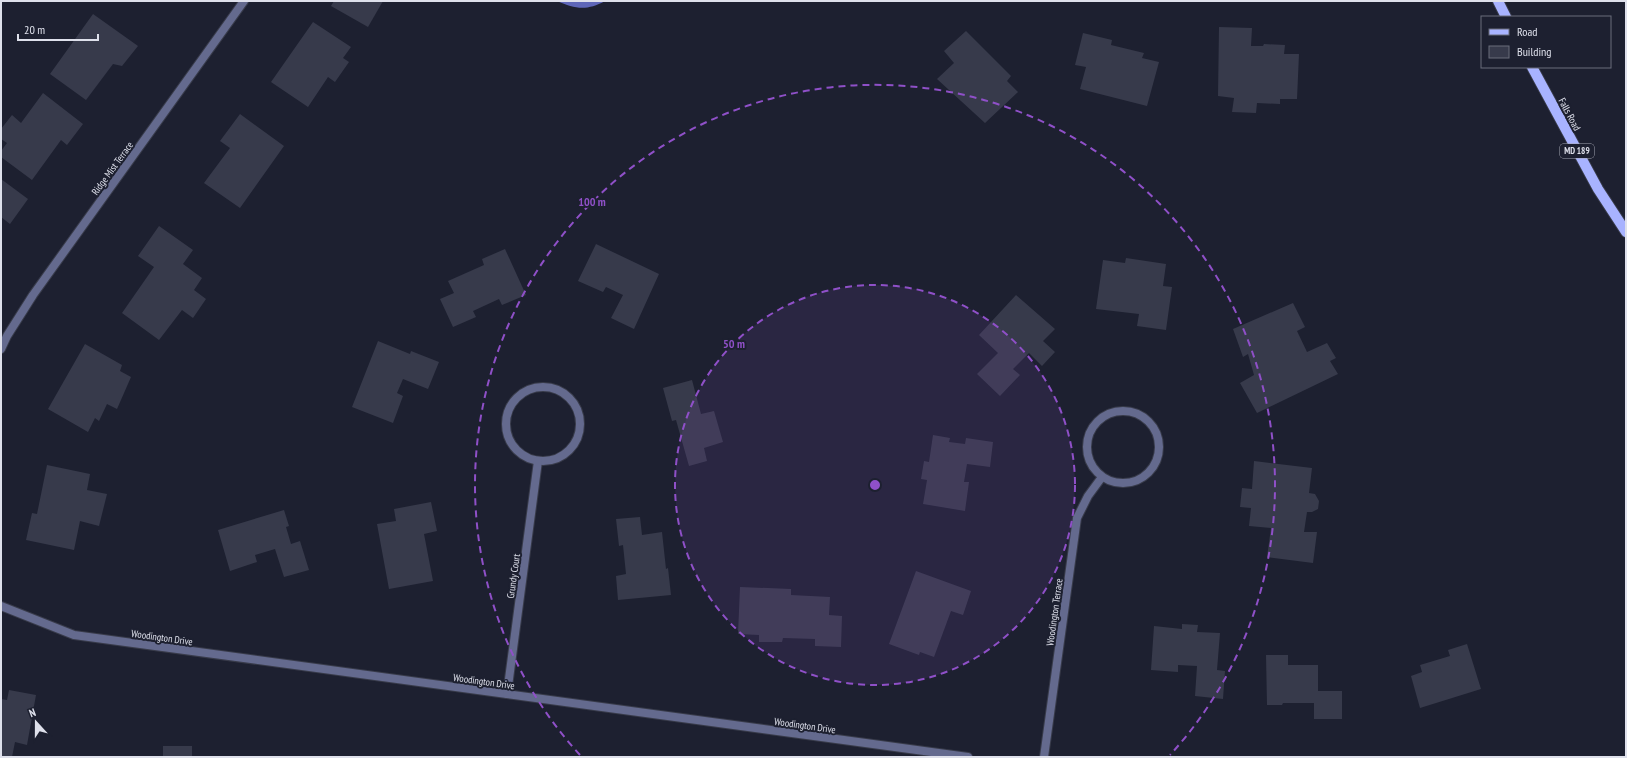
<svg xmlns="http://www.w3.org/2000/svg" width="1627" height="758" font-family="'PT Sans Narrow',sans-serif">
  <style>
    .water { fill: #5e66b8 }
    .building { fill: #373a4b }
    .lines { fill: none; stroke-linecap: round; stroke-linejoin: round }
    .street-casing { stroke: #383b4a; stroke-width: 10 }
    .primary-casing { stroke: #383b4a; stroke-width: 12 }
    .street { stroke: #646a8e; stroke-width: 8 }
    .primary { stroke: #a8b3ff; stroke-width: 10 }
    .ring { fill: none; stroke: #8f50c8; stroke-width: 2; stroke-dasharray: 7 5 }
    .labels { text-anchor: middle; stroke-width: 4; stroke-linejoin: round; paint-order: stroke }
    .shield { fill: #1d2030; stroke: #a4a6b3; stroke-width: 1 }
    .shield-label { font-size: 9px; font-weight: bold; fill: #dee0eb }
    .street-label { font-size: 10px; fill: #dee0eb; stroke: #1d2030 }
    .centre { fill: #8f50c8; stroke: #1d2030; stroke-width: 2 }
    .ring-label { font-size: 12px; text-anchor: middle; font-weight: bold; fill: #8f50c8; stroke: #1d2030; stroke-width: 4; stroke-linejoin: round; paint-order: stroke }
  </style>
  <rect width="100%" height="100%" fill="#1d2030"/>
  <path class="water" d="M557,1h48c-18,10 -30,8 -48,0z"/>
  <g class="building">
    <path d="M334,1h49l-15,26 -37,-21z"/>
    <path d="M93,14l45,32 -16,20 -9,-2 -27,36 -36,-26z"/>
    <path d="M313,22l38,25 -8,11 6,4 -14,20 -7,-5 -20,30 -37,-25z"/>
    <path d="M1219,27l33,1 -1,18h12l1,-2 21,1 -1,9h15l-2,45h-17v5l-23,-1 -1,10 -24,-1 2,-14 -16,-2z"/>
    <path d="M966,31l45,45 -4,5 11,11 -33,31 -48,-44 17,-16 -10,-12z"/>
    <path d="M1083,33l29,7 -1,5 33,8 -2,5 17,4 -12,44 -67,-17 6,-22 -11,-2z"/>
    <path d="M43,93l40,31 -16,21 -6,-5 -29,40 -31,-23v-6l6,-8 -6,-4v-10l11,-14 9,8z"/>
    <path d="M240,114l44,32 -44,62 -36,-25 26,-35 -10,-7z"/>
    <path d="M1,179l27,20 -18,25 -9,-7z"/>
    <path d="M159,226l34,24 -10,14 19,14 -8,12 12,9 -13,19 -11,-8 -23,30 -37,-27 32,-46 -16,-11z"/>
    <path d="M596,244l63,30 -25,55 -23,-11 12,-23 -17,-8 -3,5 -25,-11z"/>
    <path d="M505,249l21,46 -24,10 -3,-6 -26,12 3,6 -23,10 -13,-28 14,-6 -6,-12 36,-16 -2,-6z"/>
    <path d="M1126,258l40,6 -3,22 9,1 -6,43 -29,-4 2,-12 -43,-5 7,-49 22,3z"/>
    <path d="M1016,295l39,34 -12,12 12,11 -13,14 -13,-13 -16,16 7,6 -20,21 -23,-22 21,-21 -19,-18z"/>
    <path d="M1293,303l12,24 -8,4 10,21 20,-9 9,15 -6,3 8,13 -81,39 -17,-30 14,-8 -6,-21 -5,3 -10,-28z"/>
    <path d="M378,341l32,13 1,-3 28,11 -11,27 -25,-10 -6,14 6,3 -10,27 -41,-16z"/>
    <path d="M85,344l37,21 -2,6 11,6 -14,32 -10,-5 -8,17 -4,-3 -7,14 -40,-23z"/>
    <path d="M692,380l9,34 13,-3 9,31 -19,6 3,13 -18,5 -13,-46 -4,1 -9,-33z"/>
    <path d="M933,435l17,3 -1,4 16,2 1,-6 27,4 -3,25 -23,-3 -3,18h5l-4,29 -42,-7 4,-24 -6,-1 3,-18 5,1z"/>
    <path d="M1254,461l58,7 -3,25 6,1 4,7 -1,8 -6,3h-5l-3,20h13l-4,31 -46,-6 4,-29 -22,-2 2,-18 -11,-1 2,-19 10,1z"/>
    <path d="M47,465l43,9 -3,16 20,4 -8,32 -19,-5 -6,29 -48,-10 6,-27 5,1z"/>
    <path d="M431,502l6,29 -13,3 9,47 -44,8 -12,-65 19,-3 -2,-12z"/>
    <path d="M284,510l5,16 -3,1 5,17 9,-3 9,29 -25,7 -9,-28 -20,6 2,7 -27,9 -12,-41z"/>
    <path d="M640,517l2,18 20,-3 4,37 2,-1 3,27 -53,5 -2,-24 10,-2 -3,-29 -4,1 -3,-27z"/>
    <path d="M916,571l55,20 -8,24 -12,-4 -17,46 -14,-5 -1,3 -30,-11z"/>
    <path d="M740,587l51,2v6l39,2 -1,18 13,1 -1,31 -26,-1v-7l-32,-1 -1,4h-23v-7l-21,-1z"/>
    <path d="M1182,624l16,1 -1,7 23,1 -3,37 8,1 -2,28 -28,-3 2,-30 -19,-1v7l-27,-2 3,-44 28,3z"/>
    <path d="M1467,644l14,45 -61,19 -9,-32 11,-4 -2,-7 30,-9 -2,-6z"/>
    <path d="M1266,655h22v10h30v26h24v28h-28v-16h-31l-1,2h-15z"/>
    <path d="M9,690l27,5 -9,50 -12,-3 -3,15h-7l-4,-1v-57l6,1z"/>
    <rect x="163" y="746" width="29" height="11"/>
  </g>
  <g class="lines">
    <g class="street-casing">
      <g id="street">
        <path d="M1,349l6,-13 26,-41 211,-294"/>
        <circle cx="543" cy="424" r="37"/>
        <circle cx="1123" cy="447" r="36"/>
        <path d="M1,606l73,29 894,122"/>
        <path d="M507,694l31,-233"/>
        <path d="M1044,757l33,-239 11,-22 14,-19"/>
      </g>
    </g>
    <g class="primary-casing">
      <g id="primary">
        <path d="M1498,1l8,16"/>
        <path d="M1532,67l66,122 28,43"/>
      </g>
    </g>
    <use href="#street" class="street"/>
    <use href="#primary" class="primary"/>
  </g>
  <circle cx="875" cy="485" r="200" fill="#8f50c8" fill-opacity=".12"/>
  <g class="ring">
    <circle cx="875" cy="485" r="200"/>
    <path d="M580 755A400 400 0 1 1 1170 755"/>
  </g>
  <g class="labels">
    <rect class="shield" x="1560" y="144" width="34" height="14" rx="3"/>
    <g class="shield-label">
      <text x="1577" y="154">MD 189</text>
    </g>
    <g class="street-label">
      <text transform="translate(1570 114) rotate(62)" y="4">Falls Road</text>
      <text transform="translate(112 168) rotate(-54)" y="4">Ridge Mist Terrace</text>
      <text transform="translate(513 576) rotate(-82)" y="4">Grundy Court</text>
      <text transform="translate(1054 612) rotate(-82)" y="4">Woodington Terrace</text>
      <text transform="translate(162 637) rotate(8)" y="4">Woodington Drive</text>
      <text transform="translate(484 681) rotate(8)" y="4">Woodington Drive</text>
      <text transform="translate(805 725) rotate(8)" y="4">Woodington Drive</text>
    </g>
  </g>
  <circle cx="875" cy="485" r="6" class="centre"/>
  <g class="ring-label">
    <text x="592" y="206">100 m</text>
    <text x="734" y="348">50 m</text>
  </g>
  <rect width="1627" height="758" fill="none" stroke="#dee0eb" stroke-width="4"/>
  <rect x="1481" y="16" width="130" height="52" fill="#1d2030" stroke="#6a6d7b"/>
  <rect x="1489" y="29" width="20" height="6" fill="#a8b3ff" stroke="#6a6d7b"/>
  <text x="1517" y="36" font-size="12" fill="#dee0eb">Road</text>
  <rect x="1489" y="46" width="20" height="12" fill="#373a4b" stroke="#6a6d7b"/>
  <text x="1517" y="56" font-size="12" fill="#dee0eb">Building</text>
  <g transform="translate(36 722) rotate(339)" stroke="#1d2030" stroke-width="3" paint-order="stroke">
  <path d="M0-3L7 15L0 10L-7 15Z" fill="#dee0eb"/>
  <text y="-6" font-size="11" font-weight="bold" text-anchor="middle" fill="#dee0eb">N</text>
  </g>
  <path d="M18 34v6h80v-6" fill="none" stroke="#dee0eb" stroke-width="2"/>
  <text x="24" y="34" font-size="12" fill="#dee0eb" stroke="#1d2030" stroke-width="3" paint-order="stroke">20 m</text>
</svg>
